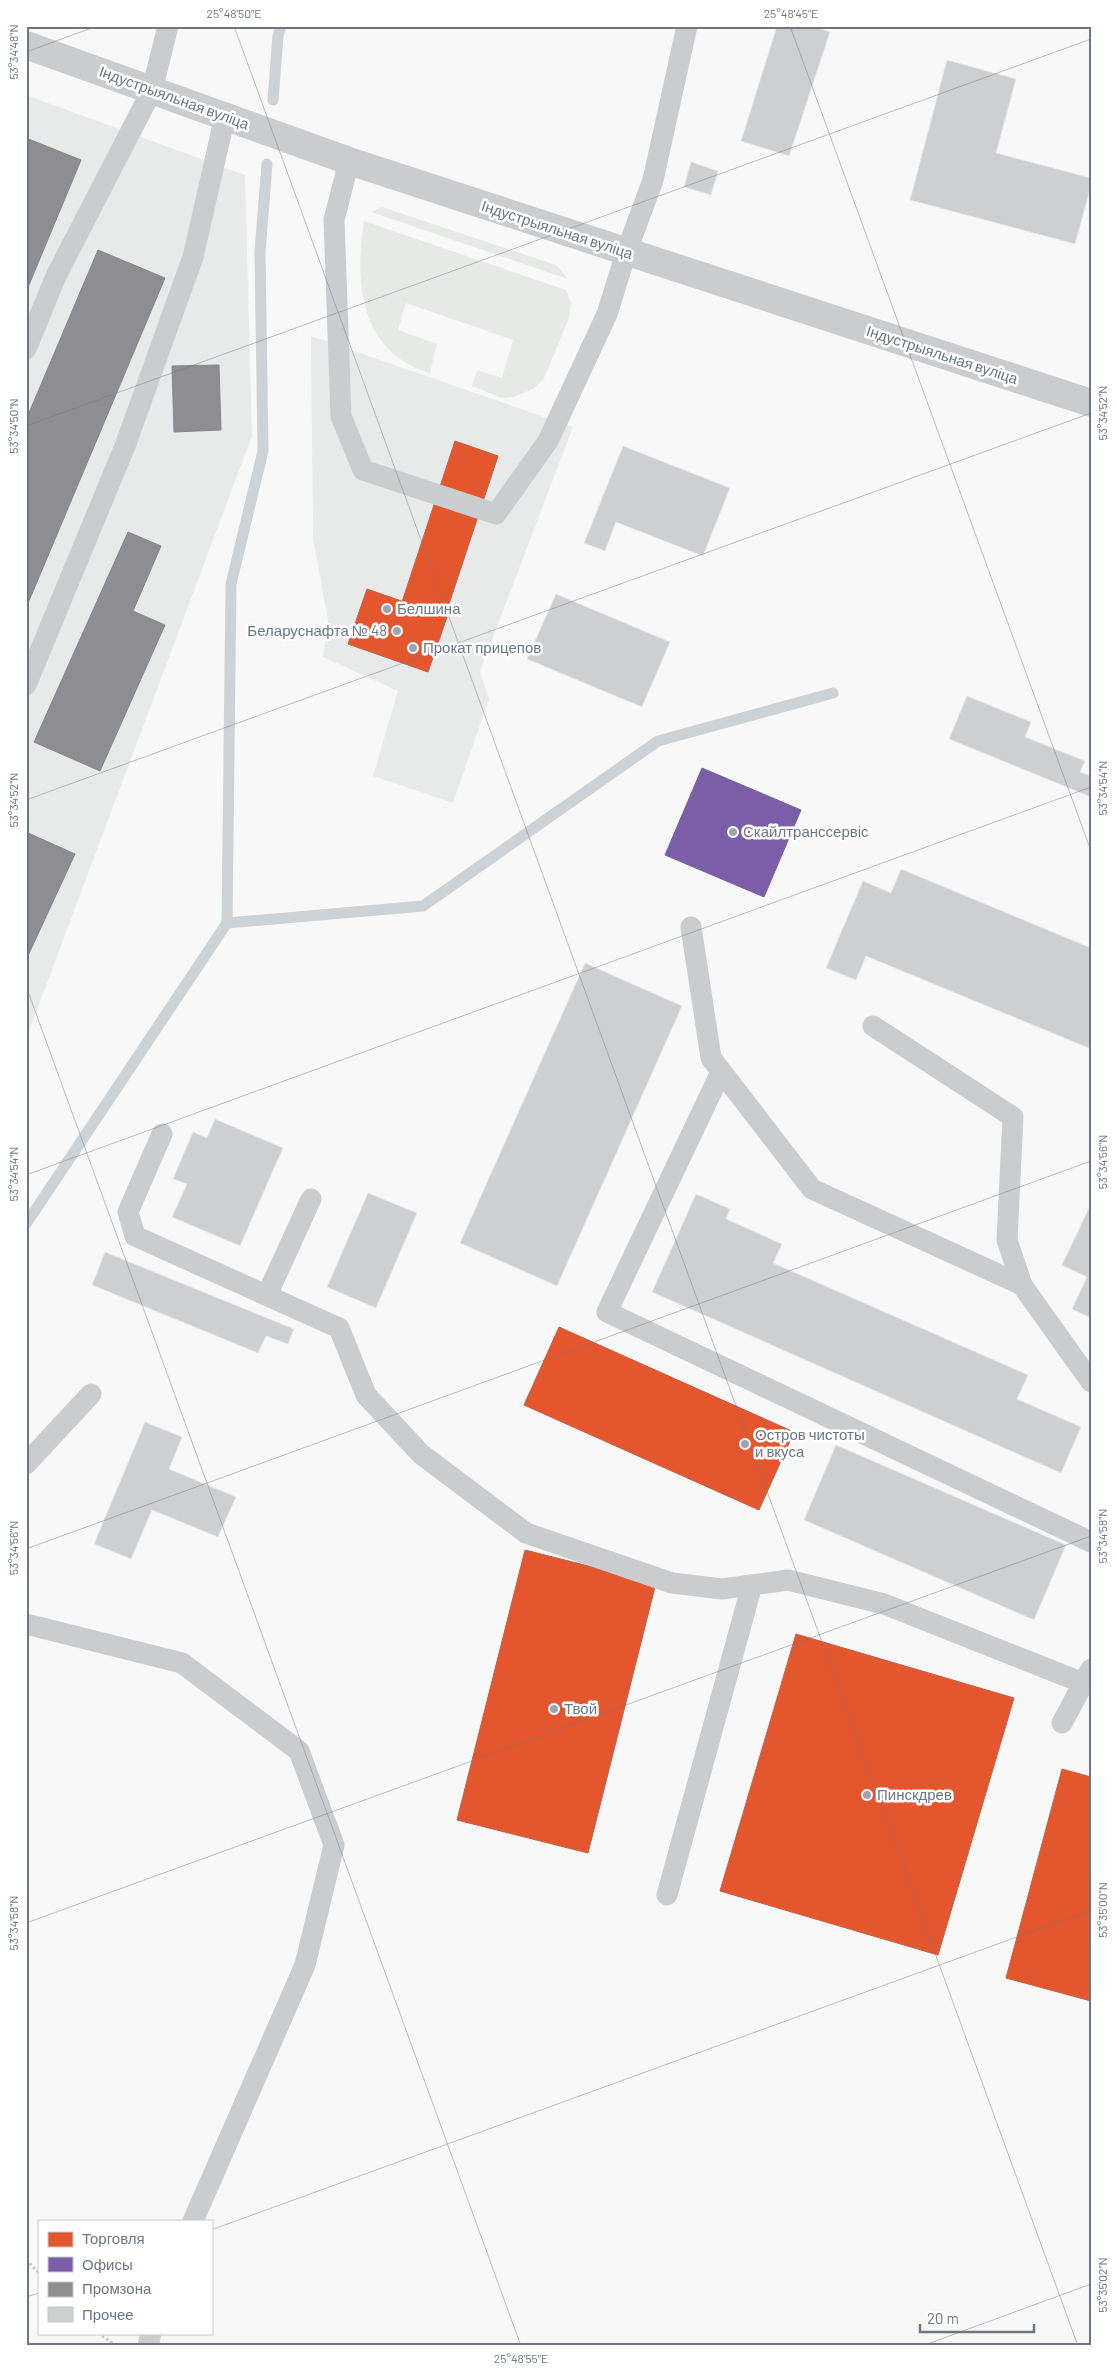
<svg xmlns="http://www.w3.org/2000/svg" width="1117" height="2372" font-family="Barlow,sans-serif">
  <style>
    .built { fill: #e8eaea }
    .green { fill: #e6e9e6 }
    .shops { fill: #e4572e; stroke: #c06048 }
    .offices { fill: #7b5ea7; stroke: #76659c }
    .industry { fill: #8d8d92; stroke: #83868e }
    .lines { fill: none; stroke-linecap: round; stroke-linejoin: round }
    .stream { stroke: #cdd2d6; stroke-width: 11 }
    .building { fill: #cecfd1; stroke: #e8e8e8 }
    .path { stroke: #c9cacb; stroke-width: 3; stroke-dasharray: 2.5 2.5; stroke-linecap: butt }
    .service { stroke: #cbccce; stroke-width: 21 }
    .minor { stroke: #cbccce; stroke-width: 28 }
    .ticks { fill: none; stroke: #6c7684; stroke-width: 1; stroke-opacity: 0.45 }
    .poi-dot { fill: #9da4ad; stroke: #fff; stroke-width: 2 }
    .labels { text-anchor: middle; stroke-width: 5; stroke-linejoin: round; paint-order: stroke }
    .street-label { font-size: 15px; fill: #6c7684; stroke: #fff }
    .poi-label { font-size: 15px; fill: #6c7684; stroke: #fff; text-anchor: start }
    .neatline { fill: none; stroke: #6c7684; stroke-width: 2 }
    .ticks-label { font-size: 12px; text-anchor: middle; fill: #6c7684 }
  </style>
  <rect width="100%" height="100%" fill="#f8f8f8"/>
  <g class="built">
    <path d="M26,95l219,80 7,261 -226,603z"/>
    <path d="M311,336l262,91 -93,244 9,28 -36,104 -80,-27 25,-85 -75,-34 5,-36 -15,-83z"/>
  </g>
  <g class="green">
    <path d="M382,207l174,58 12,14 -197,-67z"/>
    <path d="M364,221l202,69 5,13 -2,15 -25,60 -11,11 -19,8 -12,1 -30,-12 5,-16 25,8 11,-38 -107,-37 -8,27 39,14 -7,29c-70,-21 -76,-90 -66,-152z"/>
  </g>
  <g class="shops">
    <path d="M455,441l43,15 -53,160 -43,-14z"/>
    <path d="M367,589l80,28 -19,55 -80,-28z"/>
    <path d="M559,1327l235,105 -35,78 -235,-105z"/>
    <path d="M525,1550l131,33 -68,270 -131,-33z"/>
    <path d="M796,1634l218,64 -76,257 -218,-64z"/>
    <path d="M1062,1769l29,8v224l-85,-23z"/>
  </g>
  <path class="offices" d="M702,768l99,42 -37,87 -99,-42z"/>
  <g class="industry">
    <path d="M26,138l55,22 -55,132z"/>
    <path d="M98,250l67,28 -139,330v-188z"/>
    <path d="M219,365l2,65 -47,2 -2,-66z"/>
    <path d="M128,532l33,14 -28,65 32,14 -65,146 -66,-29z"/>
    <path d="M26,832l49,22 -49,106z"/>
  </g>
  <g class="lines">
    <g class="stream">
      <path d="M273,100l5,-64 3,-10"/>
      <path d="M227,923l196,-17 235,-165 175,-48"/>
      <path d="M26,1224l201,-301 4,-339 32,-133 -3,-199 7,-88"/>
    </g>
  </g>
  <g class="building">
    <path d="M777,26h36l17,6 -41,124 -48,-15z"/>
    <path d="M947,60l69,19 -20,74 95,25v8l-16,58 -165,-44z"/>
    <path d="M691,162l27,9 -7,24 -27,-8z"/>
    <path d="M623,446l107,42 -27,68 -87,-34 -11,29 -21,-8z"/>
    <path d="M556,594l114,48 -28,65 -115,-48z"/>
    <path d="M967,696l64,26 -6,15 60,24 -5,11 11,4v21l-142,-58z"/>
    <path d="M901,869l190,79v101l-225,-93 -10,24 -30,-12 37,-87 28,12z"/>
    <path d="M585,963l97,43 -125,280 -97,-43z"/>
    <path d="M215,1119l68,29 -43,98 -68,-29 15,-33 -14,-5 20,-47 14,6z"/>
    <path d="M368,1193l49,20 -41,95 -49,-21z"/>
    <path d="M696,1194l34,15 -4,10 56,25 -9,19 255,112 -11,24 64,28 -20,46 -409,-181z"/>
    <path d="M1090,1206l1,1v111l-19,-9 15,-32 -25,-12z"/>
    <path d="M105,1252l189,77 -6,15 -22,-8 -8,17 -166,-68z"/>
    <path d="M145,1422l37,15 -13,32 67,28 -18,40 -66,-27 -21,49 -37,-15z"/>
    <path d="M836,1445l230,100 -32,75 -230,-100z"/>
  </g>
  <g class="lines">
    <g class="path">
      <path d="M26,2260l13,13"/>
      <path d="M98,2333l18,13"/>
    </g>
    <g class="service">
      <path d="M349,161l-15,59 7,196 22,54 133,44 52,-73 59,-127 19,-61 27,-73 34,-154"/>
      <path d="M26,349l30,-73 96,-186 16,-64"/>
      <path d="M26,685l99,-239 68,-189 32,-141"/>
      <path d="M691,927l20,131 101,131 210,96 69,97"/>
      <path d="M873,1026l140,91 -6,123 15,45"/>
      <path d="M721,1072l-114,240 484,230"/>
      <path d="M162,1134l-34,78 7,24 204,92 27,67 55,59 105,79 146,50 50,6 66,-9 96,24 199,79"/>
      <path d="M267,1295l44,-96"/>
      <path d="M26,1464l65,-70"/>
      <path d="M26,1624l156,39 117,88 35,94 -29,120 -112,256"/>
      <path d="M1062,1723l29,-54"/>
      <path d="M667,1895l85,-310"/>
      <path d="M148,2346l3,-13"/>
    </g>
    <path class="minor" d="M26,45l323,116 742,242"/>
  </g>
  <path class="ticks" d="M234,26l844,2320M790,26l301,825M26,52l71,-26M26,426l1065,-387M26,800l1065,-387M26,986l495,1360M26,1175l1065,-388M26,1549l1065,-388M26,1923l1065,-387M211,2230l880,-320M26,2297l13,-4M922,2346l169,-62"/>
  <g class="poi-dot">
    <circle cx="387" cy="609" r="5"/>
    <circle cx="397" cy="631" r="5"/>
    <circle cx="413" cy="648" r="5"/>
    <circle cx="733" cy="832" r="5"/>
    <circle cx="745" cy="1444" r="5"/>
    <circle cx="554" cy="1709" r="5"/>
    <circle cx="867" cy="1795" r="5"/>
  </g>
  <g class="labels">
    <g class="street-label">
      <text transform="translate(174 98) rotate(20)" y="5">Індустрыяльная вуліца</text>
      <text transform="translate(557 230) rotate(18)" y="5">Індустрыяльная вуліца</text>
      <text transform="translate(942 355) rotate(18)" y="5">Індустрыяльная вуліца</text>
    </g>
    <g class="poi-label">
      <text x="397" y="614">Белшина</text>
      <text x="387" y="636" text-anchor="end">Беларуснафта № 48</text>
      <text x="423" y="653">Прокат прицепов</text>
      <text x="743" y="837">Скайлтранссервіс</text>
      <text x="755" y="1440">Остров чистоты<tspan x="755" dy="17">и вкуса</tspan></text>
      <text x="564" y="1714">Твой</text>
      <text x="877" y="1800">Пинскдрев</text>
    </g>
  </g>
  <rect width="1117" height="2372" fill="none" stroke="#ffffff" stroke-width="55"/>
  <rect x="38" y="2220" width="175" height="115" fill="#ffffff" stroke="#c4c8ce"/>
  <rect x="48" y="2232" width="25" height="15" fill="#e4572e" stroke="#c4c8ce"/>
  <text x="82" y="2244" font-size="15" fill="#6c7684">Торговля</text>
  <rect x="48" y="2257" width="25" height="15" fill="#7b5ea7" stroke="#c4c8ce"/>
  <text x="82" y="2270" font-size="15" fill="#6c7684">Офисы</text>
  <rect x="48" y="2282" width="25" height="15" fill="#8d8d92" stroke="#c4c8ce"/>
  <text x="82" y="2294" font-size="15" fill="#6c7684">Промзона</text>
  <rect x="48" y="2307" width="25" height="15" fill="#cecfd1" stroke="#c4c8ce"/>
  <text x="82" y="2320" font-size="15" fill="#6c7684">Прочее</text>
  <path d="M920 2324v8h114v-8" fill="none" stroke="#6c7684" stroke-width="2.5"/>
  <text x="927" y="2324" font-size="15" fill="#6c7684" stroke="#ffffff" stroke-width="4" paint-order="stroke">20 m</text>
  <rect x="28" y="28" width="1062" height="2316" class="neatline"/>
  <g class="ticks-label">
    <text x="234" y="18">25°48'50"E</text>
    <text x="791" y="18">25°48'45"E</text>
    <text transform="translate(14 52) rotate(-90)" y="4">53°34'48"N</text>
    <text transform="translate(1103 413) rotate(-90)" y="4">53°34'52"N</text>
    <text transform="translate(14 426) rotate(-90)" y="4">53°34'50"N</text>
    <text transform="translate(1103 788) rotate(-90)" y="4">53°34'54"N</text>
    <text transform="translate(14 800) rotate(-90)" y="4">53°34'52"N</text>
    <text transform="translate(1103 1162) rotate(-90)" y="4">53°34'56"N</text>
    <text transform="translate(14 1174) rotate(-90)" y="4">53°34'54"N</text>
    <text transform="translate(1103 1536) rotate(-90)" y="4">53°34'58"N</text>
    <text transform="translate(14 1548) rotate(-90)" y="4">53°34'56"N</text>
    <text transform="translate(1103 1910) rotate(-90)" y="4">53°35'00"N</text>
    <text transform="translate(14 1923) rotate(-90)" y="4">53°34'58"N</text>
    <text transform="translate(1103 2285) rotate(-90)" y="4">53°35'02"N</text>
    <text x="521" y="2363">25°48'55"E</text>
  </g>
</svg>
